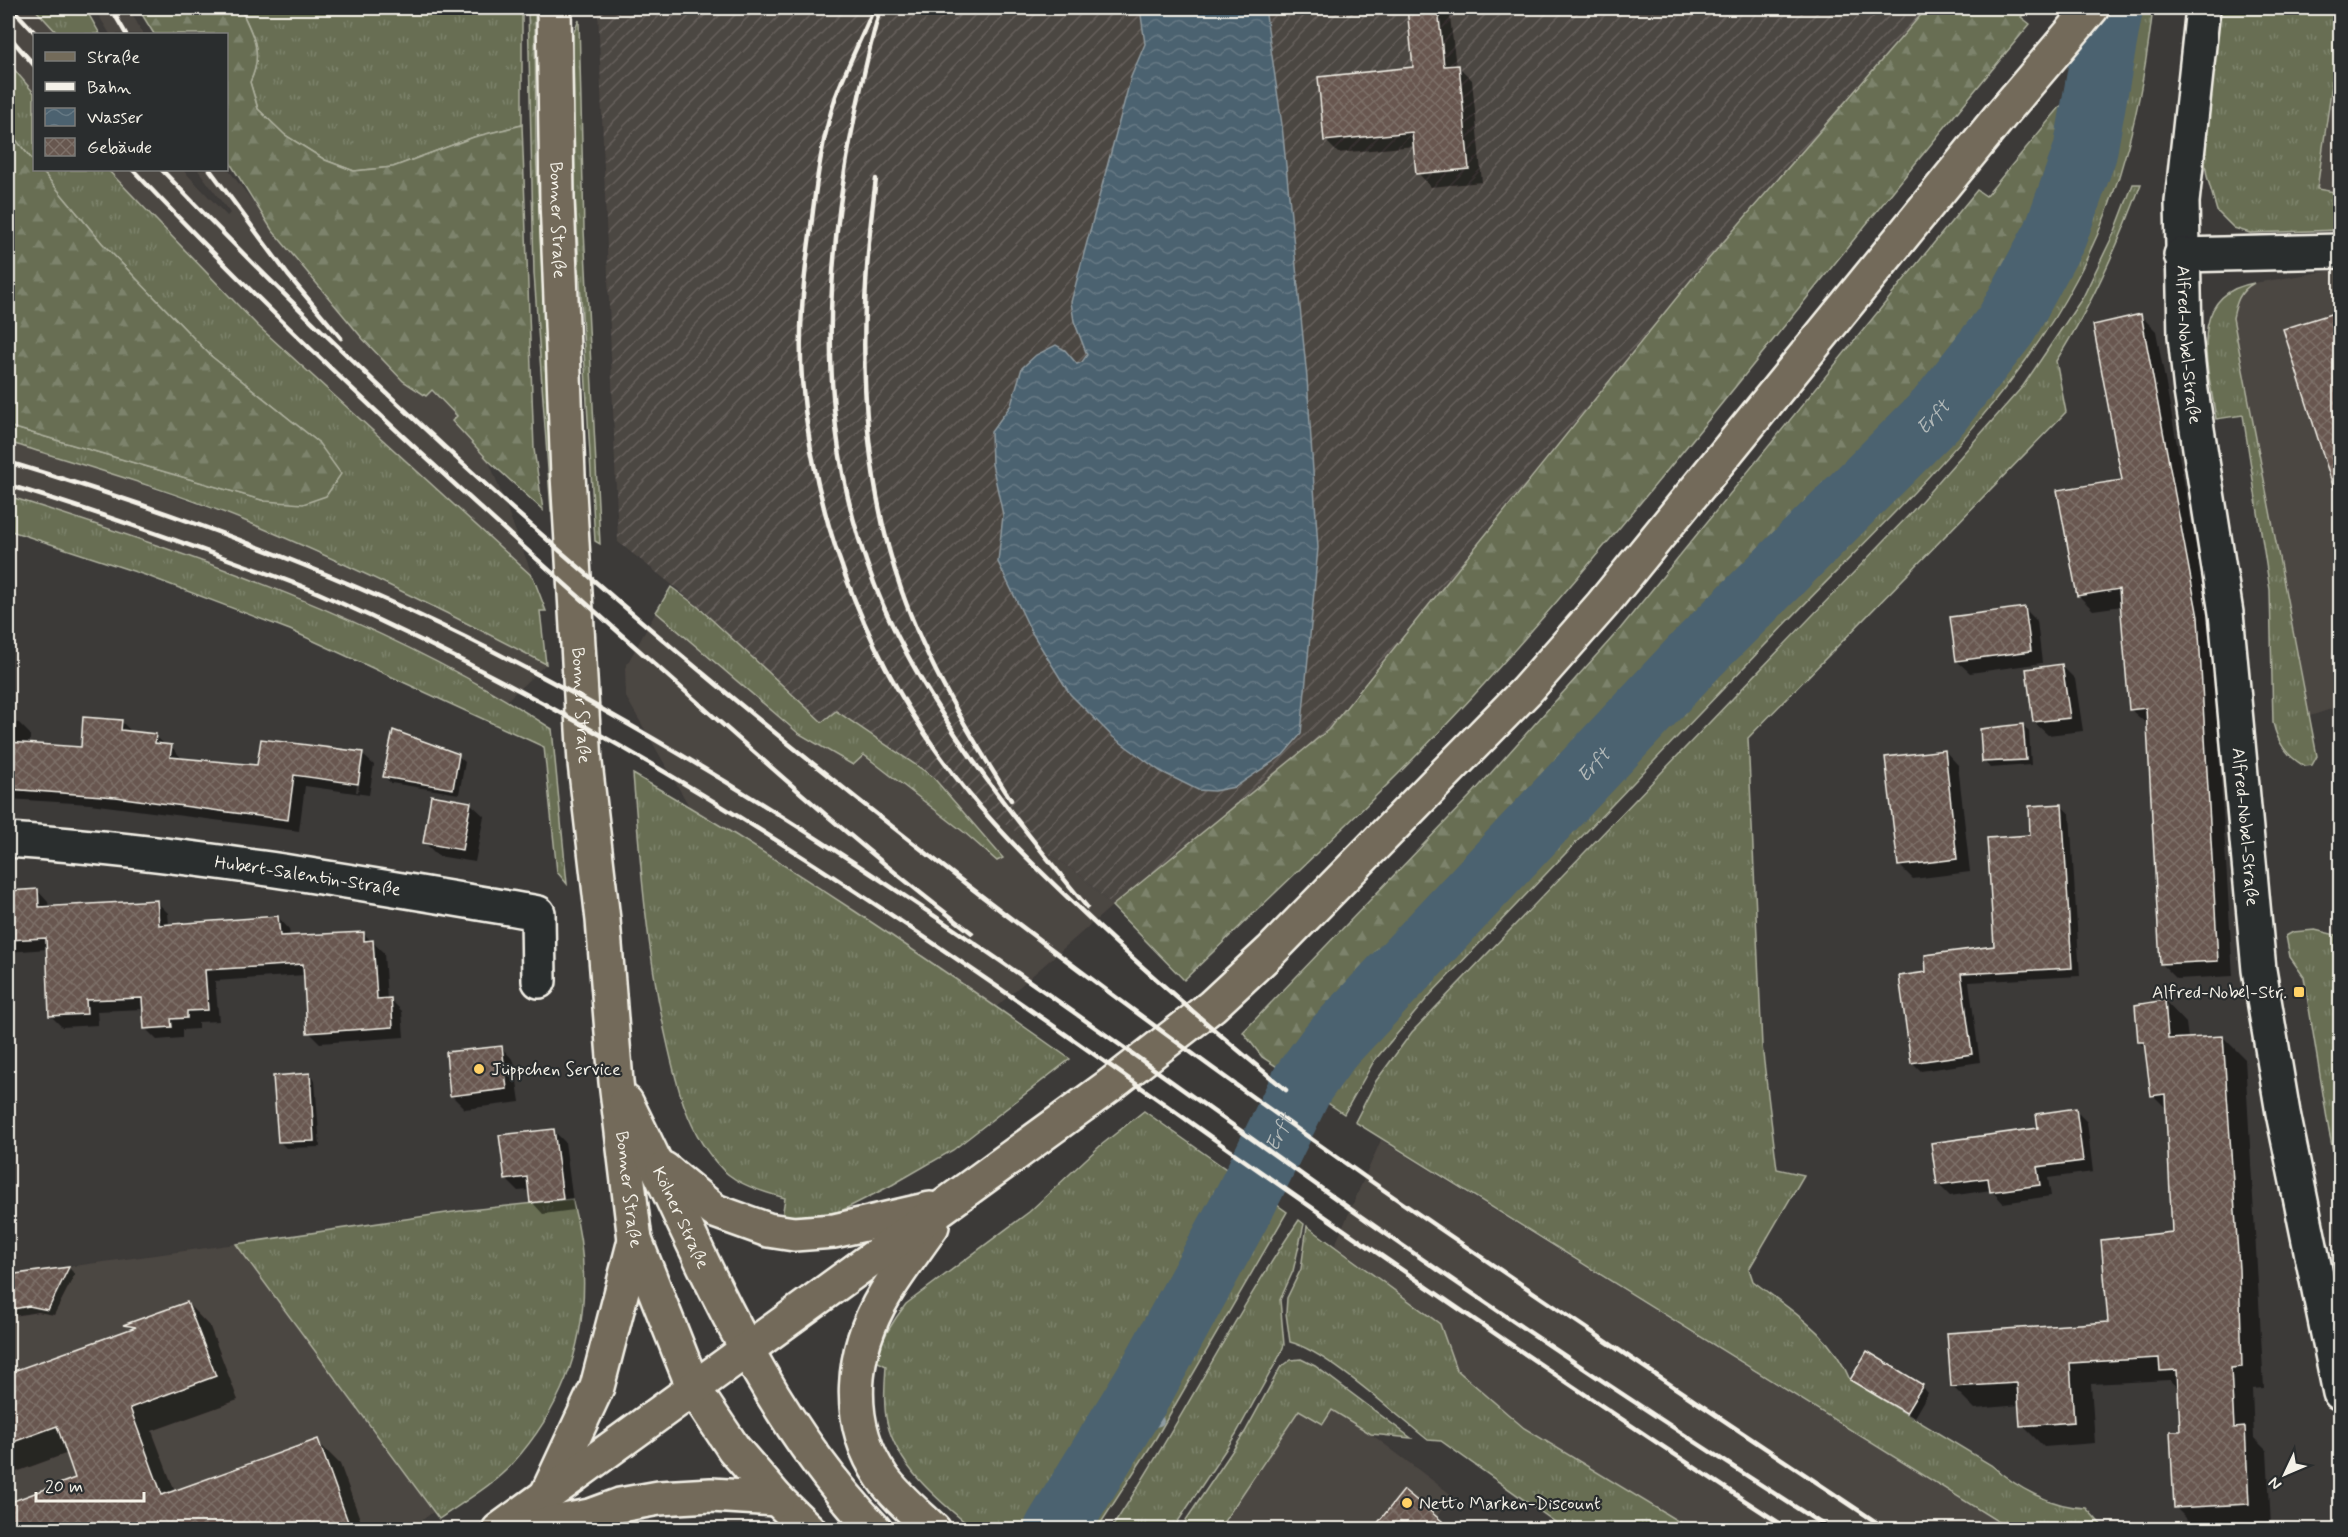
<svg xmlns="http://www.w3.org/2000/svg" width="2348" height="1537" font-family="Mynerve,sans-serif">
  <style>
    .built { fill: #4c4642 }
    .industrial { fill: url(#industrial-furrows) }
    .grass { fill: url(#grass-tufts); stroke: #aeb09e; stroke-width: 1.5 }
    .forest { fill: url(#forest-firs); stroke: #aeb09e; stroke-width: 1.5 }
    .water { fill: url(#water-waves); stroke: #8f9ba0; stroke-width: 1.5 }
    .shadow { fill: #0007; fill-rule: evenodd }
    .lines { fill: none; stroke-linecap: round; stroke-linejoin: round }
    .stream { stroke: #8f9ba0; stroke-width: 10 }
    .river { stroke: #4c6270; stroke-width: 64 }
    .building { fill: url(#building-cross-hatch); stroke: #f4f1e8; stroke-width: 1.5 }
    .minor-casing { stroke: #f4f1e8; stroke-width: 38 }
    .primary-casing { stroke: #f4f1e8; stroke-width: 38 }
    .minor { stroke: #2a2d2e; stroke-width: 33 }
    .primary { stroke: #736b5a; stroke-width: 33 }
    .rail { stroke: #f4f1e8; stroke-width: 4.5 }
    .poi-dot { fill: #ffd166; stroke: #2a2d2e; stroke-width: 2 }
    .labels { text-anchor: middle; stroke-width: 4.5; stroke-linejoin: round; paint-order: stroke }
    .street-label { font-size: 18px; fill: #f4f1e8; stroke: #2a2d2e }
    .poi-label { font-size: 18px; fill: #f4f1e8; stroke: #2a2d2e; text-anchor: start }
    .water-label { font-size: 20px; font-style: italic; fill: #b1b8b8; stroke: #2a2d2e }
  </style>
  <defs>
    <pattern id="industrial-furrows" width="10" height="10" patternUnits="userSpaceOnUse" patternTransform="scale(1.5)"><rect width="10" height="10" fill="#4c4642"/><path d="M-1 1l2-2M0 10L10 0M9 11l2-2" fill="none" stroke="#66615d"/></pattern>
    <pattern id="grass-tufts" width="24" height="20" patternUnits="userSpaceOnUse" patternTransform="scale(1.5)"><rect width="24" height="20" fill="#676e53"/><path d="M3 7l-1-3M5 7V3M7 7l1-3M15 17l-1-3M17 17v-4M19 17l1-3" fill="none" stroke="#7d836c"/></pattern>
    <pattern id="forest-firs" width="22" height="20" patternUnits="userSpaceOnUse" patternTransform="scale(1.5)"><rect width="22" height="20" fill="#676e53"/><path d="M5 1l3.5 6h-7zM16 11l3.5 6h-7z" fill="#7d836c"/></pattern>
    <pattern id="water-waves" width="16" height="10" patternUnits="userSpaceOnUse" patternTransform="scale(1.5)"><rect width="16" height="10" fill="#4c6270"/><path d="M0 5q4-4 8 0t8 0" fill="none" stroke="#667984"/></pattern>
    <pattern id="building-cross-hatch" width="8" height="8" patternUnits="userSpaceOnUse" patternTransform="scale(1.5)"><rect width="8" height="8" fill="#67574f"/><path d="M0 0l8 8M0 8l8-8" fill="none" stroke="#7d7068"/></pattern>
  </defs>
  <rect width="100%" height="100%" fill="#3c3a38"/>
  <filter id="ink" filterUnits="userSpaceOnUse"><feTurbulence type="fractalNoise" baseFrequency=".0167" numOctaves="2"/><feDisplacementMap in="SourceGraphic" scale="12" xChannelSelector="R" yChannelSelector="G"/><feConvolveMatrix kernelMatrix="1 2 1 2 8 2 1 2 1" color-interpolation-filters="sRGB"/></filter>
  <g filter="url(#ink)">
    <g class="built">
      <path d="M8,8h26l24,26h-24v59l-26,-31z"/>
      <path d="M94,8h35l14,26h-33z"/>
      <path d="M2340,29v164l-23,-4z"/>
      <path d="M227,168l70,91 160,157 -5,6 37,39 44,116 -276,-252 -149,-155h75l44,46 3,-3 -32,-43z"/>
      <path d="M2340,269v437l-30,10 -77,-398 3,-17 11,-14 7,-4z"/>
      <path d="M8,442l101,31 139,49 203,92 95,50 -41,38 -37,-24 -245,-108 -111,-41 -104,-33z"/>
      <path d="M656,612l142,121 55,32 10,-10 102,78 32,28 -65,-85 150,100 30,30 -116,101 -307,-201 -63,-109 -1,-29z"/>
      <path d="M1381,1140l628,389h-318l-167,-101 -68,-59 -16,-45 -105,-79z"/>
      <path d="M236,1244l197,268 -24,18 -401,-1v-254z"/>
      <path d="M1299,1409l33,1 39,24 82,62 -16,20 16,13 -234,1z"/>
    </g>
    <path class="industrial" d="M598,8h1329l-228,262 -371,460 -216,176 -30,-30 -246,-164 -14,11 -142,-132 -62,-49z"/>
    <g class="grass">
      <path d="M34,8h51l15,26h-42z"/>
      <path d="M240,8h282v117l-48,12 -81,30 -39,4 -29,-11 -40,-25 -27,-26 -8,-27c14,-29 3,-48 -10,-74z"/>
      <path d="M528,8h7l1,142 18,361h-3l-17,-238z"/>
      <path d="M2144,8h9c-11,95 -31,184 -76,270 -67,129 -186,236 -286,340 -121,125 -240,252 -361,377l-56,66 -30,53 -31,-21 38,-47 50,-55 70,-69 244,-264 164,-163 94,-103 37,-46 22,-33 56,-113 11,-36 11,-118z"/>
      <path d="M2221,8h119v21l-23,160 23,4v37l-90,3 -16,-5 -17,-17 -10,-35 -4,-28z"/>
      <path d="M579,20l5,210 16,314 -5,-3 -20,-346 -2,-161z"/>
      <path d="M8,62l26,31v69l-26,-32z"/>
      <path d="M41,170h67l149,155 276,252 13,34h-6l6,53c-97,-51 -195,-99 -296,-141 -79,-33 -161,-56 -242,-81v-16l257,75 53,-59 -107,-86 -109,-113z"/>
      <path d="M2133,184h8c-23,62 -49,121 -85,177l10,51 -318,326 14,308 15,123 27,6 -55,94 4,12c37,29 79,53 97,99l141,85c26,23 60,42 95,43l19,21h-95l-655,-407 21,-41 36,-49 496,-516 115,-130 60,-89 32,-66z"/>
      <path d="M2254,283c-15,8 -18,20 -21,35l84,438 -5,9 -8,1c-18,-11 -26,-23 -31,-43l-3,-133 -27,-175 -27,4c-7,-50 -32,-124 38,-136z"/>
      <path d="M8,496c186,59 380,125 544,233l15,155 -10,-12 -13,-125 -254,-117 -145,-55 -137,-45z"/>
      <path d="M671,587l26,19 125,116 14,-11 96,65 71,82 -6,3 -32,-28 -101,-78 -11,10 -55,-32 -142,-121z"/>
      <path d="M633,774c149,85 297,186 437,285l-117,91 -61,35 -51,26 -34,6h-25l3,-19c-21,-6 -45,-12 -62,-28 -38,-38 -48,-92 -59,-142 -18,-84 -24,-169 -31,-254z"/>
      <path d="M2315,930l25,6v248l-11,-53 -25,-154 -14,-20 -4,-21 7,-4z"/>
      <path d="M1144,1111l143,101 -131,226 -59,91h-124c-35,-29 -75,-61 -86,-107 -4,-18 -2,-38 -1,-56l-12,-6c8,-21 18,-38 32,-56l123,-92 71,-66z"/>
      <path d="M572,1199c26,98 9,188 -60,265 -20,22 -49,38 -73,55l-203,-275 224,-33z"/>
      <path d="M1299,1220l5,4 -11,47 -13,29 4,45 -4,10 -44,79 -63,95h-62c67,-100 120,-209 188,-309z"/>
      <path d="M1307,1226l133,98 16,45 68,59 167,101h-126l-124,-88 -13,-1c-33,-26 -100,-88 -138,-98l-4,-29 1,-15 14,-29z"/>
      <path d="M1301,1359l14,7 96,72 -40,-4 -39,-24 -9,14 -24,-14 -80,119h-39l65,-97 35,-64 11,-8z"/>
    </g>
    <g class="forest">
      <path d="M138,8h102c13,27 24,45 10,74l8,27 27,26 40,25 29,11 39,-4 81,-30 48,-12 12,324 9,61 -54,-49 -37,-40 5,-5 -25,-26 -6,6 -23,-15 -40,-42 -91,-109 -45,-72 -1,-124h-72z"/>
      <path d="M1927,8h103l-9,9 9,7c-183,218 -354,447 -545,659 -94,104 -200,199 -301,297l-72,-74 216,-176 371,-460z"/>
      <path d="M2090,71c-6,34 -9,77 -20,110 -66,181 -198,279 -327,411 -88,91 -173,186 -260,278 -65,68 -135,131 -192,206l-29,-19 -19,-25 230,-239 147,-164 357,-439 9,6z"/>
      <path d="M8,130l26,32v8h7l61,73 109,113 107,86 23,32 -15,22 -23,8 -38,-3 -257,-75z"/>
    </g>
    <path class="water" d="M1140,8h125l17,117 25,253 11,170 -17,186 -18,21 -48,32 -21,4 -16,-1 -38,-19 -47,-34 -43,-43 -38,-61 -34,-71 5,-47 -11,-51 -1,-32 20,-27 11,-37 14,-13 20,-10 9,5 12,14 5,-2 5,-7 -13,-34 -3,-19 60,-225 14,-33z"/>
    <g class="shadow">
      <path d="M1409,8h40l7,59h3l13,13 10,102 -51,5 -13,-14 -3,-27 -77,7 -13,-13 90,-71z"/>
      <path d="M2340,312v192l-55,-174z"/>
      <path d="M2140,315l16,16 56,302 21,343 -56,3 -15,-15 -14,-239 -17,-15 -9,-104 -29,4 -15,-15 46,-114z"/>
      <path d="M2025,609l12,12 5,42 -72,10 -13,-12z"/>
      <path d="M2062,666l13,13 8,52 -35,4 -14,-13z"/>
      <path d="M121,721l12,12 22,2 11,11h5l12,14 76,7 103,-13 12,11 -5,30 -64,-9 -6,45 -209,-27 -82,-5v-77l11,1 11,11v11l52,3zM360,762h3l-5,30h-2z"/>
      <path d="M2023,725l6,7 2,33 -41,3 -6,-7z"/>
      <path d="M1945,751l13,14 12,107 -57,7 -14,-14z"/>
      <path d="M458,756l7,6 -6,32 -68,-11 -7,-6z"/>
      <path d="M470,803l14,13 -9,46 -37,-6 -14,-14z"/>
      <path d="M2061,806l9,8 10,162 -111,6 11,80 -59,9 -9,-9 16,-88 68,-27z"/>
      <path d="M37,890l11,12 1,6 108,-6 11,11 1,12 109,-8 11,12 1,8 74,-3 20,19 3,47h4l11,11 2,26 -84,6 -11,-11 -4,-57 -90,6 4,40 -21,1v7l-16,1v8l-25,2 -12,-12 -1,-19 -47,2 1,14 -36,2 -11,-11 -3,-67 -40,3v-60z"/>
      <path d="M2165,1001l21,22 2,16 35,-2 22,22 19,329 -12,1 2,49 13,13 4,75 -74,3 -22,-22 7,-75 -2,-43 -10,-9 -79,4 4,59 -51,4 -22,-22 -2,-20 -45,4 -22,-22 157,-63 64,-91 -7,-124 -14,-14 -7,-46 -7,-7z"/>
      <path d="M501,1047l13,14 6,41 -55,7 -14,-14z"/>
      <path d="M309,1075l6,6 5,66 -34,1 -7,-7z"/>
      <path d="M2075,1110l12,12 6,50 -45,6 3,18 -48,7 -12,-13 -41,6 -11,-11z"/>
      <path d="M553,1130l12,12 9,68 -31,4 -11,-12 -2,-12 -12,1 -12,-12z"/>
      <path d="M69,1268l6,6 -21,41 -16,-3 -30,5v-41z"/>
      <path d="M187,1303l23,24 28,73 -86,31 23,61 142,-51 23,23 24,66h-353l-3,-11v-15l69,-25 -9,-26 -60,22v-100l123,-45 -5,-5z"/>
      <path d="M1852,1380l70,6 6,7 -15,26z"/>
    </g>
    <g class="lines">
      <path class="stream" d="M1114,1434l45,-13"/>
      <path class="river" id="s1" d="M1056,1530l89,-146 101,-185 57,-116 27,-37 367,-392 242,-243 67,-86 49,-90 30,-83 26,-144"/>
    </g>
    <g class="building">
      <path d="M1407,8h31l6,58 15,-1 10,104 -53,5 -4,-42 -88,9 -6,-64 95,-10z"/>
      <path d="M2340,311v177l-6,1 -51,-160z"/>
      <path d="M2141,314l57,303 20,344 -58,3 -14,-256 -17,2 -10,-121 -42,7 -20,-106 65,-10 -29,-155z"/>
      <path d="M2025,607l6,44 -75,10 -6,-44z"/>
      <path d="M2062,664l8,54 -37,4 -7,-53z"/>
      <path d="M83,717l39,3 -1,10 35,4 -1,9 17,2 -2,12 87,8 4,-26 102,13 -5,32 -64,-9 -6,45 -172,-23 -108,-8v-47l73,5z"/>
      <path d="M2023,724l3,36 -44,2 -2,-33z"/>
      <path d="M393,730l66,24 -6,35 -70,-12z"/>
      <path d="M1945,750l12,109 -59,7 -13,-109z"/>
      <path d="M431,795l40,7 -9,48 -39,-7z"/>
      <path d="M2062,804l10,164 -111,6 11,80 -61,9 -12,-87 27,-4 -1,-17 69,-9 -7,-108 43,-3 -1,-29z"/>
      <path d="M38,889l1,18 118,-7 2,25 119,-9 2,20 84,-4v9l9,-1 4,59 14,-1 2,29 -86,6 -4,-69 -98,6 3,40 -21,1v7l-16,1 1,8 -28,2 -2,-31 -56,2 1,14 -38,2 -3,-78 -38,2v-49z"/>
      <path d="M2165,1000l3,39 55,-3 16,233 3,98 -11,1 3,60 11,-1 4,77 -75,4 -4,-77h10l-3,-61 -17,1 -1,-13 -89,5 4,59 -54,4 -3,-43 -66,4 -4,-54 161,-11 -7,-82 71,-8 -7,-138 -14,2 -7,-54h-6l-3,-37z"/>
      <path d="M502,1046l5,43 -57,7 -4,-44z"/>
      <path d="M310,1073l4,68 -36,1 -5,-66z"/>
      <path d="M2076,1108l7,53 -46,6 3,18 -50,7 -2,-14 -51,7 -6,-42 107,-15 -2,-14z"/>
      <path d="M554,1129l9,70 -33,4 -3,-26 -22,3 -6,-45z"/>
      <path d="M69,1267l-21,43 -19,-4 -21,4v-35z"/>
      <path d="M187,1302l29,74 -86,32 32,87 156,-56 33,91h-343v-27l67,-25 -18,-52 -49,18v-71l128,-46 -13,-2z"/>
      <path d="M1867,1351l56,34 -17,28 -56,-33z"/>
      <path d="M1404,1490l49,40h-81z"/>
    </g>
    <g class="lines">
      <g class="minor-casing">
        <g id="minor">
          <path id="s2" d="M2203,8l-21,194 3,134 6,55 35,222 33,357 24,143 57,280"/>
          <path d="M2181,255l159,-4"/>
          <path id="s3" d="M8,840c178,12 354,43 530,73l1,68"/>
        </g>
      </g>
      <g class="primary-casing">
        <g id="primary">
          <path id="s4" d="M554,8l3,191 11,276 17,288 18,157 13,162 19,158 59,149 40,60 43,50 32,31"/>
          <path id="s5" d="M626,1102c75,150 131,305 249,428"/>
          <path d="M664,1169l51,42 53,19 26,4 40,-3 96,-22"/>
          <path d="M932,1226c-16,23 -33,45 -47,68 -34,56 -41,128 -3,183 14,20 34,36 52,53"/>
          <path d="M548,1492l49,-105 38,-147"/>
          <path d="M499,1530l610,-444 103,-80 59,-55 255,-260 76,-86 399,-490 91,-107"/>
          <path d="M517,1530l73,-14 30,-11 39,-7 52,-3 66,4"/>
        </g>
      </g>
      <use href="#minor" class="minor"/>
      <use href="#primary" class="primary"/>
      <g class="rail">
        <path d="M12,8l24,26"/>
        <path d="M111,8l15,26"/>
        <path d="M874,8c-12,29 -27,58 -38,88 -14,41 -20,88 -25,131 -7,50 -13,102 -9,153 12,150 72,297 167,414 35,43 75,81 115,119 65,62 133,120 202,177"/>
        <path d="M878,16c-53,203 -79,422 18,617 50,100 120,188 191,274"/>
        <path d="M8,35l26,30"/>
        <path d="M133,170c158,167 328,322 500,475 111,98 220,198 339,288"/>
        <path d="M162,170c361,379 775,706 1203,1007 172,120 348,236 523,353"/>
        <path d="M210,170l78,105 53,63"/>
        <path d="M876,179c-18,135 -20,282 26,413 26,74 67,142 109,208"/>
        <path d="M8,462c156,47 311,103 457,175 307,152 583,357 860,554 166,118 335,229 506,339"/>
        <path d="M8,485c73,22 145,47 217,73 32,12 66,23 98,37 320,140 605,341 888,542 191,134 383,266 579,393"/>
      </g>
    </g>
  </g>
  <g class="poi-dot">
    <rect x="2293" y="986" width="12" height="12" rx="3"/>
    <circle cx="479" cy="1069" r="6"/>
    <circle cx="1407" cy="1503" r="6"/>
  </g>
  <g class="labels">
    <g class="street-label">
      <text dy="6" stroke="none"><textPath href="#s4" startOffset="212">Bonner Straße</textPath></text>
      <text dy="6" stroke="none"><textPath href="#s2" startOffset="338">Alfred-Nobel-Straße</textPath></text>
      <text dy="6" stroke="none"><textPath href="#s4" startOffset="698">Bonner Straße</textPath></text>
      <text dy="6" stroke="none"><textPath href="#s2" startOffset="824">Alfred-Nobel-Straße</textPath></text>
      <text dy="6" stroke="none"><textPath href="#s3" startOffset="302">Hubert-Salentin-Straße</textPath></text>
      <text dy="6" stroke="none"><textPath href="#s4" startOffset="1184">Bonner Straße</textPath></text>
      <text dy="6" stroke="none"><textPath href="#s5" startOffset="128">Kölner Straße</textPath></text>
    </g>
    <g class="poi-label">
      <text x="2287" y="998" text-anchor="end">Alfred-Nobel-Str.</text>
      <text x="491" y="1075">Jüppchen Service</text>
      <text x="1419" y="1509">Netto Marken-Discount</text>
    </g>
    <g class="water-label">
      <text dy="7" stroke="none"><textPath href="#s1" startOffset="1428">Erft</textPath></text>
      <text dy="7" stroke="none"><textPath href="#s1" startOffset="942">Erft</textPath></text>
      <text dy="7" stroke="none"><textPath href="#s1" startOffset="456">Erft</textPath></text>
    </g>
  </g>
  <rect width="2348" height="1537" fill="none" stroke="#2a2d2e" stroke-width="30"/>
  <rect x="15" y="15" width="2318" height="1507" fill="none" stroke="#f4f1e8" stroke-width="2" filter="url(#ink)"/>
  <rect x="33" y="33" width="195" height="138" fill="#2a2d2e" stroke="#7b7b78" stroke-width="1.5"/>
  <rect x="45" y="52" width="30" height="9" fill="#736b5a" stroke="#7b7b78" stroke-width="1.5"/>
  <text x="87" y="63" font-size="18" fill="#f4f1e8">Straße</text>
  <rect x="45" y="82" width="30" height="9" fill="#f4f1e8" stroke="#7b7b78" stroke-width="1.5"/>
  <text x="87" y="93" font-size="18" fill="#f4f1e8">Bahn</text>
  <rect x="45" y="108" width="30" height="18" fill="url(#water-waves)" stroke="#7b7b78" stroke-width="1.5"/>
  <text x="87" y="123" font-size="18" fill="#f4f1e8">Wasser</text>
  <rect x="45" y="138" width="30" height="18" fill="url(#building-cross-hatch)" stroke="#7b7b78" stroke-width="1.5"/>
  <text x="87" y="153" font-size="18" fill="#f4f1e8">Gebäude</text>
  <g transform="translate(2285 1474) rotate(226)" stroke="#2a2d2e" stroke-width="4.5" paint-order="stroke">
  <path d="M0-4.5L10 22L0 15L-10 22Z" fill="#f4f1e8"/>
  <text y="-9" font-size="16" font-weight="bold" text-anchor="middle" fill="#f4f1e8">N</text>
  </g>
  <path d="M36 1492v9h108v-9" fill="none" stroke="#f4f1e8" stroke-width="3"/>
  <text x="45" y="1492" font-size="18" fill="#f4f1e8" stroke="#2a2d2e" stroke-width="4.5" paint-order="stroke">20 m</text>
</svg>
